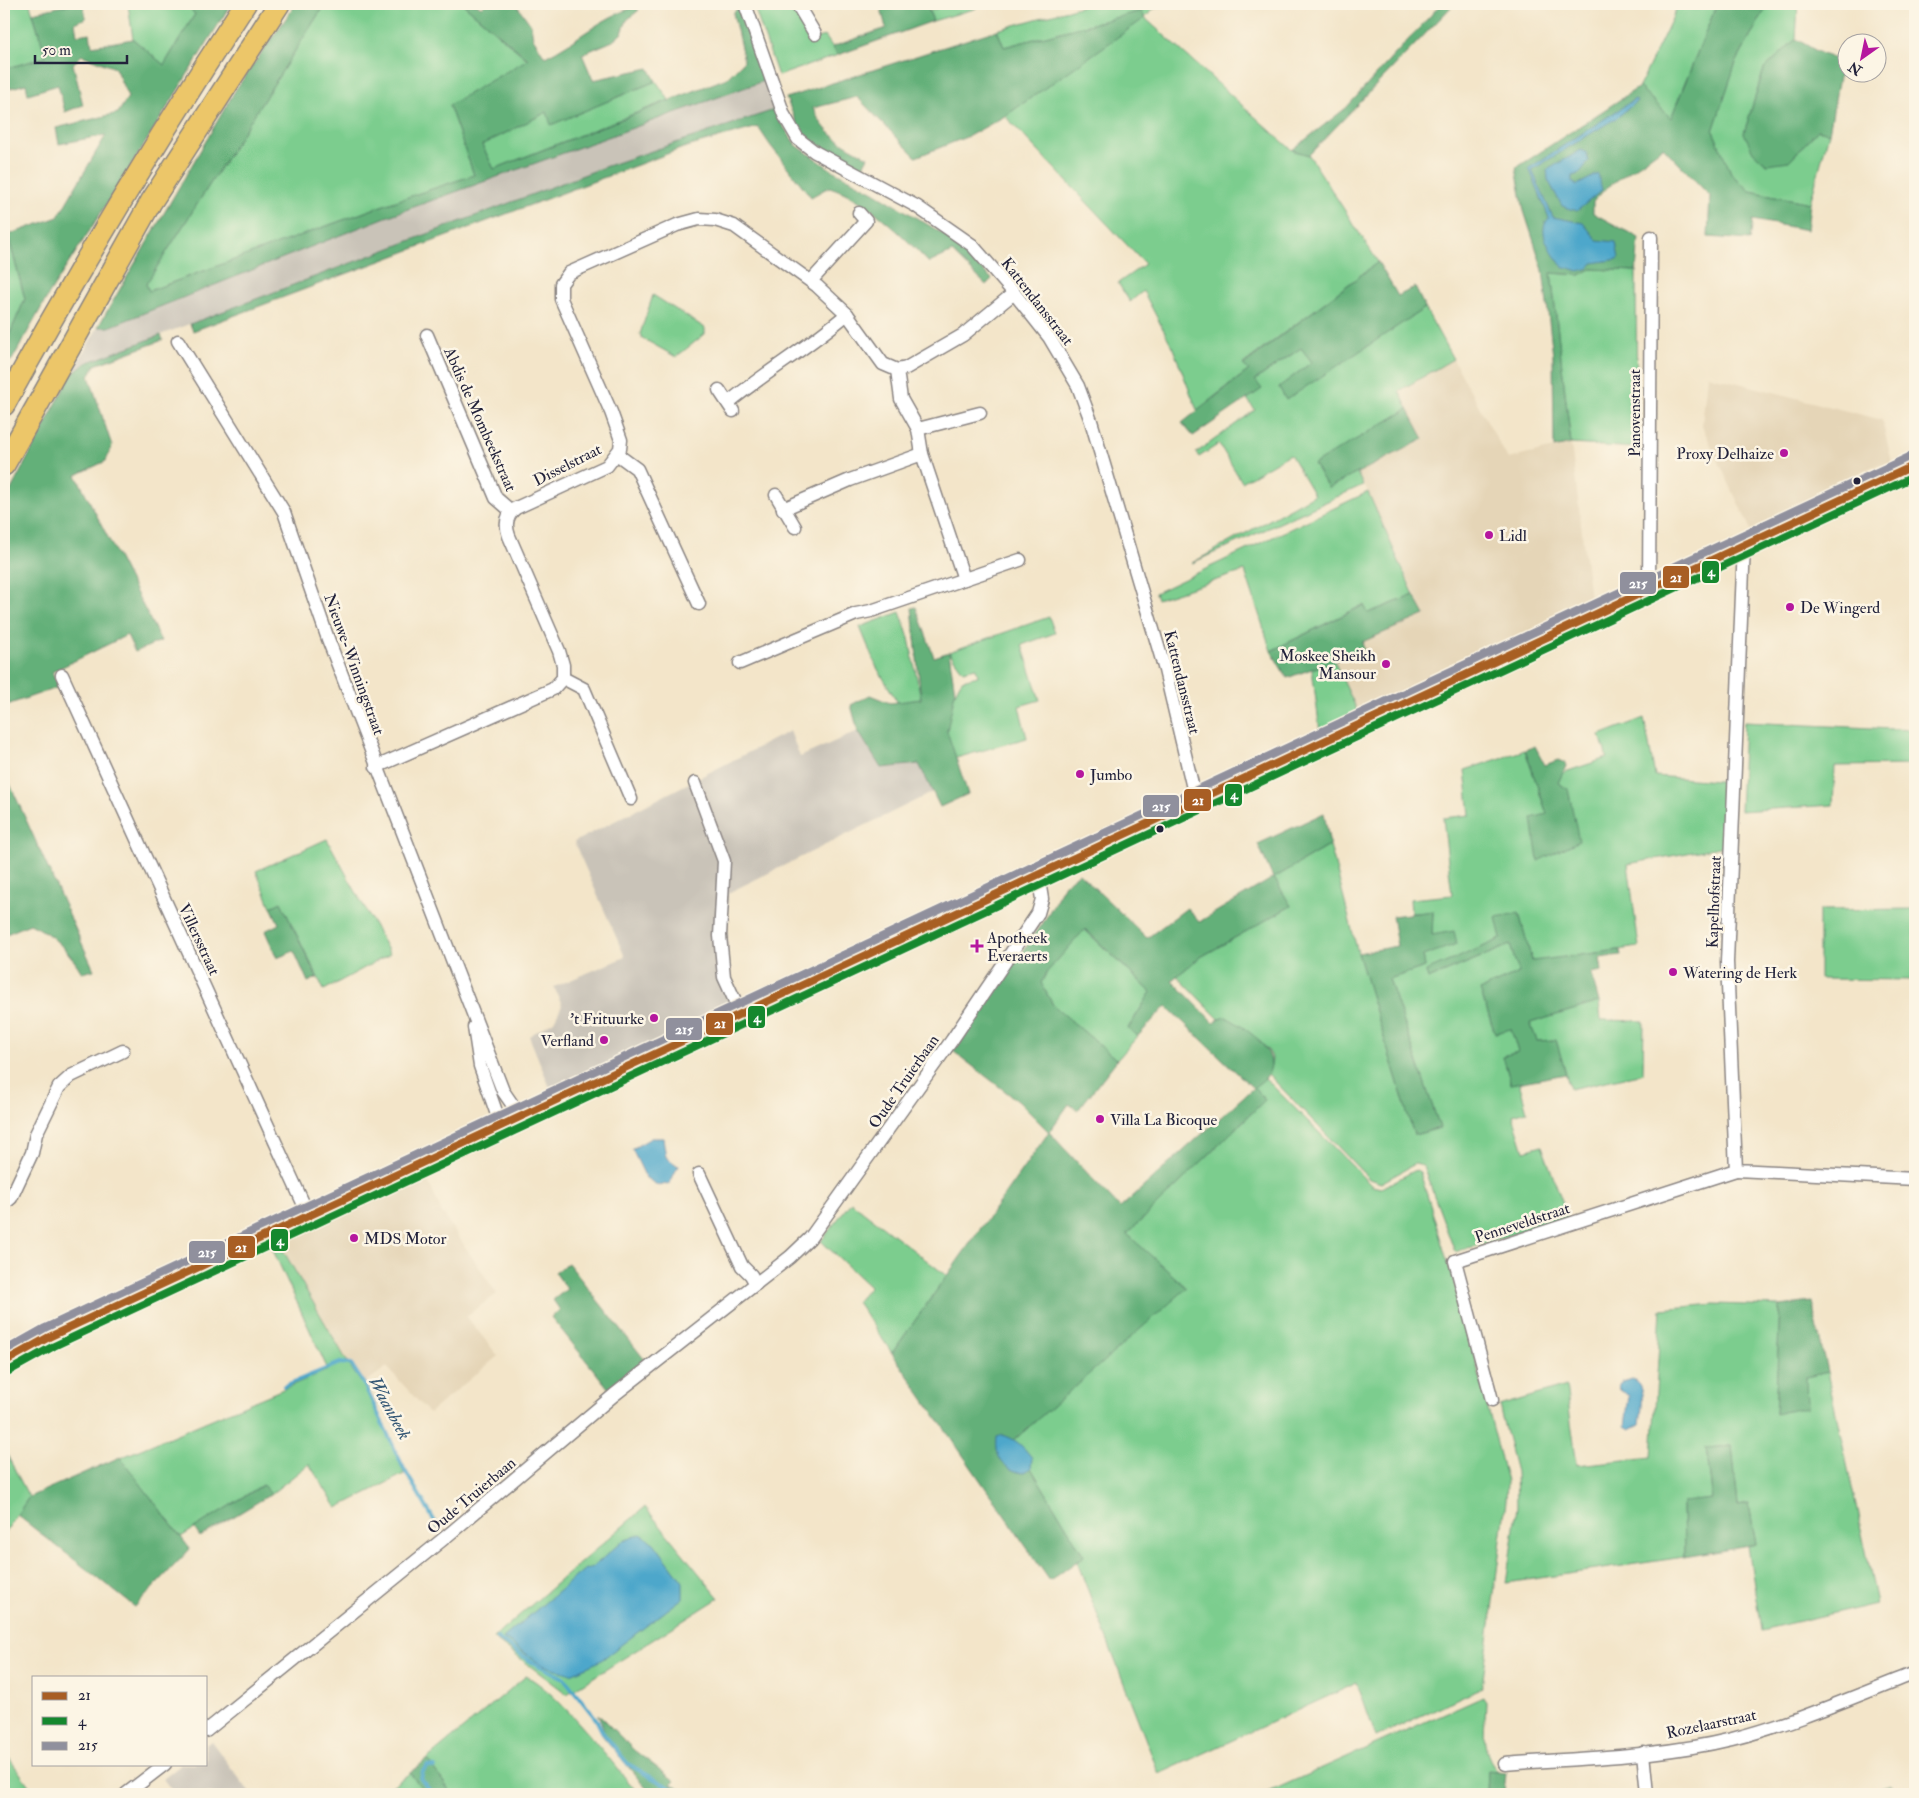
<svg xmlns="http://www.w3.org/2000/svg" width="1919" height="1798" font-family="'IM FELL Double Pica',serif">
  <style>
    .built { fill: #e5d5b7 }
    .industrial { fill: #c9c3b8 }
    .green { fill: #7bcd8e; stroke: #4e7864 }
    .forest { fill: #64b079; stroke: #43695a; fill-rule: evenodd }
    .water { fill: #4ea7cb; stroke: #386483 }
    .lines { fill: none; stroke-linecap: round; stroke-linejoin: round }
    .stream { stroke: #4ea7cb; stroke-width: 4 }
    .minor-casing { stroke: #8a8482; stroke-width: 15 }
    .secondary-casing { stroke: #8a8482; stroke-width: 20 }
    .trunk-casing { stroke: #8a8482; stroke-width: 24 }
    .minor { stroke: #fff; stroke-width: 12 }
    .secondary { stroke: #f7e8c3; stroke-width: 18 }
    .trunk { stroke: #ecc669; stroke-width: 21 }
    .bus-1-casing { stroke: #fcf5e5; stroke-width: 11 }
    .bus-2-casing { stroke: #fcf5e5; stroke-width: 11 }
    .bus-3-casing { stroke: #fcf5e5; stroke-width: 11 }
    .bus-1 { stroke: #a85e24; stroke-width: 8 }
    .bus-2 { stroke: #15882e; stroke-width: 8 }
    .bus-3 { stroke: #90909d; stroke-width: 8 }
    .poi-dot { fill: #b5179e; stroke: #fcf5e5; stroke-width: 2 }
    .bus-dot { fill: #22223b; stroke: #fcf5e5; stroke-width: 2 }
    .labels { text-anchor: middle; stroke-width: 5; stroke-linejoin: round; paint-order: stroke }
    .street-label { font-size: 16px; fill: #22223b; stroke: #fcf5e5 }
    .poi-label { font-size: 16px; fill: #22223b; stroke: #fcf5e5; text-anchor: start }
    .water-label { font-size: 18px; font-style: italic; fill: #345775; stroke: #fcf5e5 }
    .line-badge { stroke: #fcf5e5; stroke-width: 2 }
    .badge-label { font-size: 14px; text-anchor: middle; font-weight: bold; fill: #fff }
  </style>
  <rect width="100%" height="100%" fill="#fcf5e5"/>
  <filter id="ink" filterUnits="userSpaceOnUse"><feTurbulence type="fractalNoise" baseFrequency=".02" numOctaves="2"/><feDisplacementMap in="SourceGraphic" scale="10" xChannelSelector="R" yChannelSelector="G"/><feConvolveMatrix kernelMatrix="1 2 1 2 8 2 1 2 1" color-interpolation-filters="sRGB"/></filter>
  <filter id="wash" filterUnits="userSpaceOnUse"><feTurbulence type="fractalNoise" baseFrequency=".0096" numOctaves="4" result="noise"/><feDisplacementMap in="SourceGraphic" scale="20" xChannelSelector="R" yChannelSelector="G"/><feGaussianBlur stdDeviation="1.12" result="paint"/><feColorMatrix in="noise" values="0 0 0 0 0 0 0 0 0 0 0 0 0 0 0 0 0 1.4 0 .05"/><feComposite in="paint" operator="in"/></filter>
  <g filter="url(#wash)">
    <rect width="100%" height="100%" fill="#f3e5c9"/>
    <g class="built">
      <path d="M1453,359l55,100 63,-15 20,162 -232,108 -25,-53 30,-11 -2,-8 63,-27 -57,-123 -11,-19 67,-33 -25,-49z"/>
      <path d="M1707,375l175,45 10,43 -21,4 -76,42 -44,21 -49,-104z"/>
      <path d="M425,1174l16,37 56,83 -31,22 32,40 -69,57 -42,-46 -24,17 -12,-16 -71,-123z"/>
    </g>
    <g class="industrial">
      <path d="M766,80l11,29 -170,57 -521,197 -15,12 27,-48h11l277,-110z"/>
      <path d="M790,731l10,26 58,-26 23,37 38,-4 14,28 -205,101v77l4,18 12,14 -193,88 -22,-54 25,-15 8,-16 -8,-18 71,-30 -51,-115z"/>
      <path d="M211,1741l40,53h-76l-12,-15 19,-15h24v-19z"/>
    </g>
    <g class="green">
      <path d="M4,4h26l16,53 -42,12z"/>
      <path d="M128,4h56l11,10 -31,51 -31,-26z"/>
      <path d="M325,4h138l65,56 -79,45 25,70 -87,29 -238,87 -3,-7z"/>
      <path d="M753,4h38l21,35 13,-3 13,19 -60,21z"/>
      <path d="M949,4h42l-58,17 -4,-10z"/>
      <path d="M1089,4h82l-18,5 -8,9 147,132 17,5 69,107 -135,102 6,6 -52,40 -25,-64 -29,-55 -13,11 -12,-19 27,-19 -140,-148 139,-98 -3,-7 -137,36 -7,-17z"/>
      <path d="M1679,4h38l-46,114 -32,-31z"/>
      <path d="M1768,4h30l-2,35 -32,30 -20,64 45,28 29,-31 11,3 -19,70 -60,-12 -18,-16 -19,-44 22,-66z"/>
      <path d="M656,81l13,19 -175,69 -12,-24 65,-33 5,12z"/>
      <path d="M4,221l21,78 -18,41 -3,1z"/>
      <path d="M1591,269l45,2 1,177 -66,-4 -20,-171 29,2z"/>
      <path d="M653,295l52,33v6l-29,23 -34,-19 -2,-4z"/>
      <path d="M1425,308l28,51 -54,32 9,18 -93,55 13,24 29,-15 6,12 -171,78 122,-68 -24,-41 -48,28 -23,-38 -20,13 -3,-4 59,-43 -8,-11 14,-10 -7,-8 47,-33 11,14 -33,25 7,12z"/>
      <path d="M1368,492l46,103 -46,18 -5,-8 -92,46 -26,-80 -88,28 -2,-6z"/>
      <path d="M900,612l9,26 12,61 -23,4 -22,-37 -16,-39z"/>
      <path d="M1049,617l6,16 -33,12 18,55 -21,6 8,32 -71,20c-3,-8 -8,-17 -9,-26 -1,-17 6,-38 15,-52l16,-4 -2,-8 -13,3 -14,-19z"/>
      <path d="M1334,661l25,53 -39,18 -8,-63z"/>
      <path d="M1644,718l11,58 75,6 -5,64 -97,18 11,83 -107,15 -13,-49 -18,26 -75,33 2,7 82,-34 9,28 -39,17 15,43 16,-5 7,24 -15,4 8,28 8,-2 8,29 -14,4 11,36 18,-5 26,71 -113,35 -32,-86 -8,-2 -34,19 -12,-4 -101,-105c1,-4 4,-11 4,-15 -1,-13 -35,-36 -46,-42l-7,2 -42,-43 22,-18 92,-52 -17,-28 56,-33 28,108 56,182 26,-7 -51,-149 36,-12 -2,-11 9,-20 1,-24 -22,1 -1,-14 42,-4 -9,-77 27,-3 -5,-45 60,-20 22,64 -9,46 20,-77 4,-10 45,-15 -7,-23z"/>
      <path d="M1744,722l171,8v35l-80,1 -2,39 -93,6z"/>
      <path d="M327,839l63,115 -66,36 -43,-87 -10,4 -15,-36z"/>
      <path d="M1915,909v71l-96,-1v-69z"/>
      <path d="M1084,929l67,63 -23,36 10,8 -21,24 -64,-55 -12,-22 6,-11z"/>
      <path d="M1599,1002l2,18 43,1 -1,52 -73,16 -14,-49 -19,1 -7,-18z"/>
      <path d="M1265,1078l107,108 9,2 35,-18 4,2 43,140 44,170 -1,19 -24,186 -106,50 -19,-54 -198,91 -82,-212 7,-6 -70,-116 172,-152 -59,-54 138,-134 -12,-13z"/>
      <path d="M851,1202l96,74 -55,77 -35,-51 13,-15 -49,-46z"/>
      <path d="M280,1245l71,123c24,32 39,69 53,106l-67,34 -28,-44 -38,30 -9,-9 -81,52 -61,-79 208,-88 -56,-122z"/>
      <path d="M1714,1304l66,2 -5,108 31,-37 21,-5 50,231 -116,27 -13,-83 8,-2 -7,-41 -11,2 -6,-60 -26,2 7,51 -30,4 1,54 -178,26 11,-76 -1,-35 -17,-66 67,-20 11,79 75,-8 9,-148z"/>
      <path d="M4,1449l25,48 -25,37z"/>
      <path d="M645,1507l74,91 -152,96 -74,-56z"/>
      <path d="M526,1676c31,14 88,90 113,118h-187l-25,-35z"/>
      <path d="M1483,1696l3,6c-1,27 -7,47 12,69h-10l-1,23h-223z"/>
      <path d="M4,1751l31,43h-31z"/>
      <path d="M410,1773l16,21h-45z"/>
      <path d="M671,1785l22,9h1h-22z"/>
      <path d="M1892,1786l2,8h-27z"/>
    </g>
    <g class="forest">
      <path d="M70,4h13l3,14 -11,5 2,12 13,-2 2,13 41,-7 31,26 31,-51 -11,-10h47l-95,154 -87,136 -37,66 -8,5v-24l3,-1 18,-41 -17,-64 50,-18 48,-82 -47,9 -3,-16 62,-15 10,-16 -13,-29 -33,-13 -9,9 10,41 -18,7 -7,-27 -30,9 -2,-10 -22,6v-21l42,-12 -13,-44z"/>
      <path d="M296,4h29l-179,280 3,7 238,-87 87,-29 -25,-70 79,-46 -65,-55h14l4,3 4,-3h31l15,21 2,13 12,19c31,-15 56,-40 90,-50l4,3 -12,10 -5,13 -9,8 -31,13 11,26 56,-12 7,13 -105,44 -4,-13 -65,33 12,24 233,-91 17,-17 -11,-48 5,-5 28,72 -380,137 -277,110h-11l138,-238z"/>
      <path d="M880,4h46l7,17 -95,34 -6,-8 54,-19z"/>
      <path d="M1441,4h13l-145,151 -17,-5 54,-42z"/>
      <path d="M1717,4h51l-33,61 -22,66 19,44 18,16 60,12 -3,27 -54,-10 -3,20 -42,-3 2,-41 -47,-49 -58,42 -12,13v11l46,25 -3,33 -45,-2 -11,6 -29,-2 20,171 -17,4 -1,-92 -10,-86 -19,-59 -8,-43 123,-81 32,31z"/>
      <path d="M1141,11l4,7 -140,98 -36,20 -53,21 -59,-60 -44,11c11,27 31,36 55,49l-7,13 -52,-31 -11,-13 -12,-28 211,-68 7,17z"/>
      <path d="M1796,39l26,15 20,7 -13,72 -11,-3 -29,31 -22,3 -14,-12 -9,-19 20,-64z"/>
      <path d="M777,109l4,14 15,22 36,25 42,22 71,43 47,44 -6,6 -34,-33 -23,11c-23,-25 -67,-68 -100,-76l-18,10 -41,-52 -12,-18 -75,21 -490,183 -3,-7 417,-158z"/>
      <path d="M1378,262l20,34 17,-9 10,21 -139,92 -7,-13 33,-25 -11,-14 -46,32 7,9 -69,47 -11,-13 67,-53 -6,-5z"/>
      <path d="M161,335l2,5 -68,25 -6,11 23,70 -6,15 -30,14 85,166 -26,11 -8,-17 -75,37 7,15 -55,19v-203l67,-128 15,-12z"/>
      <path d="M1408,409l16,30 -96,49 -14,-24z"/>
      <path d="M1414,595l11,20 -63,27 2,8 -77,28 -16,-27 93,-46 4,8z"/>
      <path d="M916,607l18,50 15,-5 6,40 -8,39 21,63 -28,13 -21,-43 -38,4 -23,-37 -7,-26 19,-10 20,8 31,-4 -9,-91z"/>
      <path d="M1535,746l10,19 13,-5 7,3 1,3 -8,17 10,6 11,52 -41,20 -6,-43 15,-4 -22,-64z"/>
      <path d="M4,771l90,199 -12,3c-12,-21 -29,-39 -52,-49l-26,11z"/>
      <path d="M1324,813l6,32 -56,33 17,28 -92,52 -27,22 42,43 5,-4 7,-2c17,9 56,34 42,57 -2,5 -10,10 -14,13l11,13 -138,134 60,54 -173,152 70,116 -34,25 -158,-228 157,-221 -31,-31 -65,-50 90,-128 22,-39 14,-11 68,65 40,-30 12,14 74,-44 -15,-34zM1085,929l66,63 -23,37 10,7 28,-30 87,82 -133,120 -71,-76 20,-28 9,6 39,-50 -64,-55 -12,-22 6,-11z"/>
      <path d="M281,902l36,76 -9,4 -14,-31 -17,7 -12,-27 14,-7 -8,-17z"/>
      <path d="M1433,911l-1,24 22,-4 3,13 -34,12 2,11 -36,12 51,149 -26,7 -56,-182 39,-7 -5,-30z"/>
      <path d="M1519,913l13,48 88,-11 1,5 -21,3 2,13 -11,2 8,29 -69,21 7,18 19,-1 10,34 -55,10 -8,-28 15,-4 -7,-23 -16,4 -15,-43 39,-17 -9,-28 -82,34 -2,-8 75,-32 -5,-22z"/>
      <path d="M568,1263l77,97 -36,29 -58,-72 9,-7 -7,-10 14,-11 -12,-17z"/>
      <path d="M1812,1302l15,70 -21,5 1,30 -32,7 5,-108z"/>
      <path d="M1732,1446l6,60 11,-2 7,41 -72,12 -1,-55 30,-3 -7,-51z"/>
      <path d="M120,1457l70,92 -55,58 -118,-92 12,-18z"/>
      <path d="M263,1485l8,9 -71,43 -6,-9z"/>
      <path d="M598,1714l37,37 40,30 -4,4 1,9h-21l-49,-59 1,-8z"/>
      <path d="M427,1759l25,35h-26l-16,-21z"/>
      <path d="M1488,1770l18,2 -2,22h-17z"/>
    </g>
    <g class="water">
      <path d="M1635,99l2,2 -19,16 -86,53 21,47 30,6 14,17 19,2 3,17 -26,4 -4,5 -10,3 -17,-5c-9,-12 -27,-34 -13,-48l-20,-50z"/>
      <path d="M1581,150l5,2 3,9 -10,13 -7,2v6l5,3 21,-11 4,16 -25,21 -15,-5 -14,-26 -1,-10z"/>
      <path d="M651,1138h12l3,19 12,9 -8,17 -11,3 -13,-8 -14,-29z"/>
      <path d="M1631,1379c17,3 10,33 9,45l-10,5 -5,-3 4,-30 -9,-6 -1,-3 3,-5z"/>
      <path d="M1002,1435c13,3 22,12 30,23l-1,10 -9,5c-20,-5 -27,-15 -25,-36z"/>
      <path d="M641,1534l13,9 29,39v16l-83,63 -29,13 -31,-10 -37,-26 82,-69 8,-2 28,-25z"/>
    </g>
    <g class="lines">
      <g class="stream">
        <path d="M284,1386l56,-23 11,1 13,20 40,85 34,58"/>
        <path d="M497,1638l35,24 32,16 32,41 7,14 25,31 51,29 8,1"/>
        <path d="M432,1794l-11,-15 2,-8 4,-5 7,1"/>
      </g>
    </g>
  </g>
  <g filter="url(#ink)">
    <g class="lines">
      <g class="minor-casing">
        <g id="minor">
          <path d="M745,4l39,111 14,24 17,13 101,54 56,39 42,48 35,44 29,49 13,35 74,249 31,131"/>
          <path d="M797,4l18,30"/>
          <path d="M811,281l55,-60 -7,-8"/>
          <path d="M427,335l69,163 15,13"/>
          <path d="M178,341l106,171 44,127 175,452 18,26"/>
          <path d="M897,370l4,29 17,30 4,25 42,125"/>
          <path d="M719,390l14,21"/>
          <path d="M728,403c39,-32 81,-56 119,-89"/>
          <path d="M918,429l62,-16"/>
          <path d="M618,455l19,14 62,135"/>
          <path d="M776,495l19,32"/>
          <path d="M783,509l67,-29 72,-26"/>
          <path d="M1744,545l-17,417 9,208 179,9"/>
          <path d="M1649,589l2,-352"/>
          <path d="M740,663l116,-49 15,-3 149,-51"/>
          <path d="M62,675l247,541"/>
          <path d="M563,678l21,11 47,110"/>
          <path d="M376,767l177,-78 10,-11v-13l-4,-14 -50,-115c-4,-11 -3,-21 7,-28l91,-42 13,-17 1,-9 -10,-28 -50,-113v-15l8,-11 108,-48 22,-6 16,1 19,6 83,60 30,28 36,50 14,6 9,-2 57,-33 51,-42"/>
          <path d="M695,783l29,78 -4,75 4,41 17,37"/>
          <path d="M474,1027l6,39 21,60"/>
          <path d="M699,1174l43,92 9,9 5,9"/>
          <path d="M4,1204l7,-6 6,-13 15,-32 4,-19 23,-47 12,-11 52,-25"/>
          <path d="M1492,1400l-37,-139 281,-91"/>
          <path d="M206,1731l241,-195 167,-141 176,-138 20,-19 142,-198 86,-127 4,-14 -4,-24"/>
          <path d="M1643,1753l4,41"/>
          <path d="M1505,1764c75,-6 154,-7 227,-25 63,-16 123,-43 183,-66"/>
          <path d="M126,1794l39,-30"/>
        </g>
      </g>
      <g class="secondary-casing">
        <path id="secondary" d="M4,1362l45,-25 1866,-872"/>
      </g>
      <g class="trunk-casing">
        <g id="trunk">
          <path d="M4,405c75,-137 156,-271 241,-401"/>
          <path d="M4,465l147,-263 128,-198"/>
        </g>
      </g>
      <use href="#minor" class="minor"/>
      <use href="#secondary" class="secondary"/>
      <use href="#trunk" class="trunk"/>
      <g class="bus-1-casing">
        <path id="bus-1" d="M4,1362l45,-25 1866,-872"/>
      </g>
      <g class="bus-2-casing">
        <path id="bus-2" d="M9,1371l45,-25 1861,-870"/>
      </g>
      <g class="bus-3-casing">
        <path id="bus-3" d="M4,1351l41,-23 1866,-872"/>
      </g>
      <use href="#bus-1" class="bus-1"/>
      <use href="#bus-2" class="bus-2"/>
      <use href="#bus-3" class="bus-3"/>
    </g>
  </g>
  <g class="poi-dot">
    <circle cx="1784" cy="453" r="5"/>
    <circle cx="1489" cy="535" r="5"/>
    <circle cx="1790" cy="607" r="5"/>
    <circle cx="1386" cy="664" r="5"/>
    <circle cx="1080" cy="774" r="5"/>
    <path d="M974.5 938.5h5v5h5v5h-5v5h-5v-5h-5v-5h5z"/>
    <circle cx="1673" cy="972" r="5"/>
    <circle cx="654" cy="1018" r="5"/>
    <circle cx="604" cy="1040" r="5"/>
    <circle cx="1100" cy="1119" r="5"/>
    <circle cx="354" cy="1238" r="5"/>
  </g>
  <g class="bus-dot">
    <circle cx="1857" cy="481" r="4.5"/>
    <circle cx="1160" cy="829" r="4.5"/>
  </g>
  <g class="labels">
    <g class="street-label">
      <text transform="translate(1038 301) rotate(52)" y="6">Kattendansstraat</text>
      <text transform="translate(1634 413) rotate(-90)" y="6">Panovenstraat</text>
      <text transform="translate(481 419) rotate(66)" y="6">Abdis de Mombeekstraat</text>
      <text transform="translate(567 464) rotate(-27)" y="6">Disselstraat</text>
      <text transform="translate(355 664) rotate(70)" y="6">Nieuwe-Winningstraat</text>
      <text transform="translate(1183 682) rotate(76)" y="6">Kattendansstraat</text>
      <text transform="translate(1713 902) rotate(-88)" y="6">Kapelhofstraat</text>
      <text transform="translate(200 939) rotate(65)" y="6">Villersstraat</text>
      <text transform="translate(903 1081) rotate(-55)" y="6">Oude Truierbaan</text>
      <text transform="translate(1522 1222) rotate(-18)" y="6">Penneveldstraat</text>
      <text transform="translate(471 1495) rotate(-40)" y="6">Oude Truierbaan</text>
      <text transform="translate(1711 1723) rotate(-12)" y="6">Rozelaarstraat</text>
    </g>
    <g class="poi-label">
      <text x="1774" y="459" text-anchor="end">Proxy Delhaize</text>
      <text x="1499" y="541">Lidl</text>
      <text x="1800" y="613">De Wingerd</text>
      <text x="1376" y="661" text-anchor="end">Moskee Sheikh<tspan x="1376" dy="18">Mansour</tspan></text>
      <text x="1090" y="780">Jumbo</text>
      <text x="987" y="943">Apotheek<tspan x="987" dy="18">Everaerts</tspan></text>
      <text x="1683" y="978">Watering de Herk</text>
      <text x="644" y="1024" text-anchor="end">'t Frituurke</text>
      <text x="594" y="1046" text-anchor="end">Verfland</text>
      <text x="1110" y="1125">Villa La Bicoque</text>
      <text x="364" y="1244">MDS Motor</text>
    </g>
    <g class="water-label">
      <text transform="translate(390 1408) rotate(62)" y="6">Waanbeek</text>
    </g>
  </g>
  <g class="line-badge">
    <rect x="1701" y="560" width="19" height="24" rx="5" fill="#15882e"/>
    <rect x="1662" y="565" width="28" height="24" rx="5" fill="#a85e24"/>
    <rect x="1619" y="571" width="38" height="24" rx="5" fill="#90909d"/>
    <rect x="1224" y="783" width="19" height="24" rx="5" fill="#15882e"/>
    <rect x="1183" y="788" width="29" height="24" rx="5" fill="#a85e24"/>
    <rect x="1142" y="794" width="38" height="24" rx="5" fill="#90909d"/>
    <rect x="747" y="1005" width="19" height="24" rx="5" fill="#15882e"/>
    <rect x="705" y="1012" width="29" height="24" rx="5" fill="#a85e24"/>
    <rect x="665" y="1017" width="38" height="24" rx="5" fill="#90909d"/>
    <rect x="270" y="1228" width="19" height="24" rx="5" fill="#15882e"/>
    <rect x="227" y="1235" width="29" height="24" rx="5" fill="#a85e24"/>
    <rect x="188" y="1240" width="38" height="24" rx="5" fill="#90909d"/>
  </g>
  <g class="badge-label">
    <text x="1711" y="576">4</text>
    <text x="1676" y="582">21</text>
    <text x="1638" y="588">215</text>
    <text x="1234" y="799">4</text>
    <text x="1198" y="805">21</text>
    <text x="1161" y="811">215</text>
    <text x="757" y="1022">4</text>
    <text x="720" y="1028">21</text>
    <text x="684" y="1034">215</text>
    <text x="280" y="1245">4</text>
    <text x="241" y="1252">21</text>
    <text x="207" y="1257">215</text>
  </g>
  <rect width="1919" height="1798" fill="none" stroke="#fcf5e5" stroke-width="20"/>
  <rect x="32" y="1676" width="175" height="90" fill="#fcf5e5" stroke="#a5a1a1"/>
  <rect x="42" y="1692" width="25" height="8" fill="#a85e24" stroke="#a5a1a1"/>
  <text x="78" y="1700" font-size="15" fill="#22223b">21</text>
  <rect x="42" y="1717" width="25" height="8" fill="#15882e" stroke="#a5a1a1"/>
  <text x="78" y="1726" font-size="15" fill="#22223b">4</text>
  <rect x="42" y="1742" width="25" height="8" fill="#90909d" stroke="#a5a1a1"/>
  <text x="78" y="1750" font-size="15" fill="#22223b">215</text>
  <g transform="translate(1862 58) rotate(213)"><circle r="24" fill="#fcf5e5" stroke="#a5a1a1"/>
  <path d="M0-4L9 19L0 12L-9 19Z" fill="#b5179e"/>
  <text y="-8" font-size="14" font-weight="bold" text-anchor="middle" fill="#22223b">N</text>
  </g>
  <path d="M35 55v8h92v-8" fill="none" stroke="#22223b" stroke-width="2.5"/>
  <text x="42" y="55" font-size="15" fill="#22223b" stroke="#fcf5e5" stroke-width="4" paint-order="stroke">50 m</text>
</svg>
